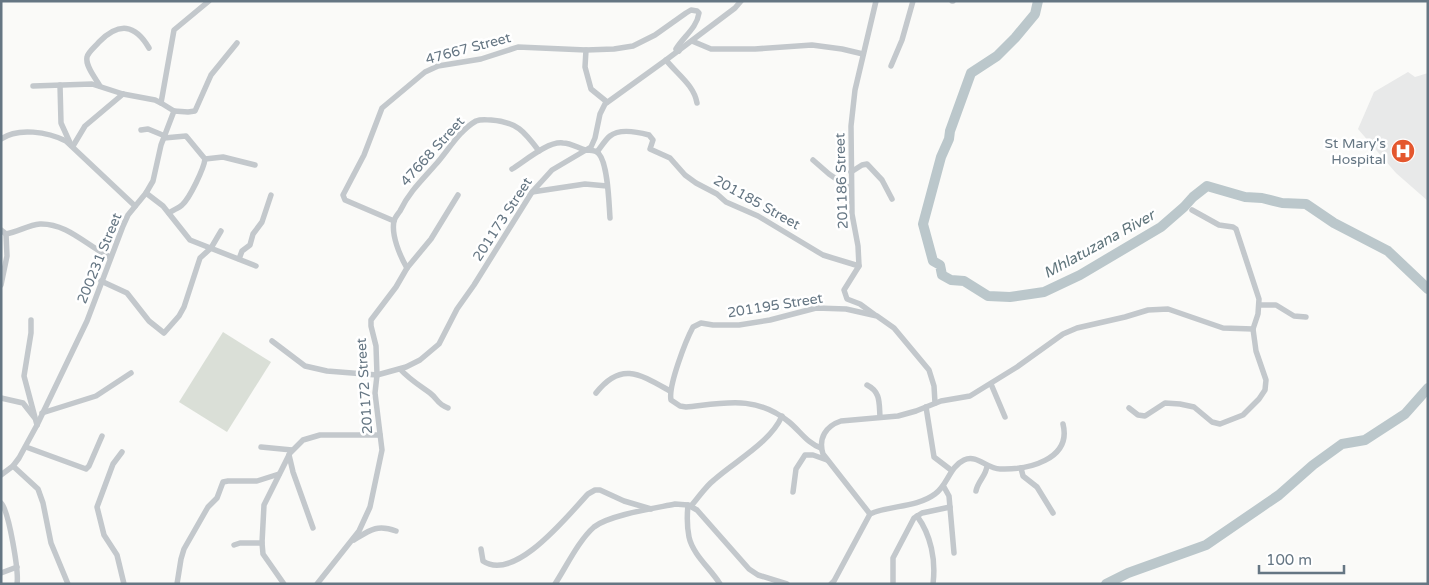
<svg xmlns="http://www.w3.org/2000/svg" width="1429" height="585" font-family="'Varela Round',sans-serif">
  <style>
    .built { fill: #e8e9e9 }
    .green { fill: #dadfd7 }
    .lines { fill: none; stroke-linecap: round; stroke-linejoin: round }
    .river { stroke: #bbc7cb; stroke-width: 10 }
    .minor { stroke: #c3c8cc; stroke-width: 5.5 }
    .labels { text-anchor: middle; stroke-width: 5; stroke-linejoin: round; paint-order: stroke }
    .street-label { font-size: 14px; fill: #657683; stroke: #fff }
    .poi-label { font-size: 14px; fill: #657683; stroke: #fff; text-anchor: end }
    .water-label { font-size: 15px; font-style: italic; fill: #60757c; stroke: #fff }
  </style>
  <rect width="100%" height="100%" fill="#fafaf8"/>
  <path class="built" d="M1408,72l7,5 13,-4v128l-32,-28 -38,-44 16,-37z"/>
  <path class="green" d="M223,332l48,30 -44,70 -48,-30z"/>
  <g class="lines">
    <g class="river">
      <path d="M1038,1l-3,13 -20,24 -18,18 -26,17 -21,58 -1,8 -8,18 -18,67 10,37 7,4 2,10 9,5 13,1 24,15 22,1 34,-5 36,-17 81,-48 23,-20 9,-10 14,-11 38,11 17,1 20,5 24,1 28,19 54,28 40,38"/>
      <path d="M1106,584l22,-11 78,-28 73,-50 34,-30 29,-21 23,-4 40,-26 23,-26"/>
    </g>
    <g class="minor">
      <path d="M952,1h1"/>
      <path d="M692,41l19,8h44l57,-4 30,4 21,5"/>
      <path d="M586,50l-1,17 6,22 16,13"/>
      <path d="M666,60c11,14 28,25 31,43"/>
      <path d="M891,66l11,-26 11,-39"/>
      <path d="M60,85l1,38 10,22"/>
      <path d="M33,86l59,-2 31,10 32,6 6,3"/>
      <path d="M100,86c-4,-7 -15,-20 -13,-29 1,-5 8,-10 12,-15 20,-20 36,-18 50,6"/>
      <path d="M174,111l14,1 7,-1 16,-36 26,-32"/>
      <path d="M141,130l7,-1 17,7"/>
      <path d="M164,138l22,-2 19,23c-1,9 -15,39 -23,46 -3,3 -9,5 -13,8"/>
      <path d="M1,139c17,-12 47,-7 65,2l69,65"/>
      <path d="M73,146l12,-20 38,-32"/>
      <path d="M597,152c4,-5 8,-12 13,-16 10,-8 28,-4 39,-1l4,5 -3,9 20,9 15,17 11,8 21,11 9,8 32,14 65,39 36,11"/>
      <path d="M205,159l18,-2 32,8"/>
      <path d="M813,160l16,14 22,15"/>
      <path d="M512,169c13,-8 36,-28 51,-26 8,0 15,5 22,7 4,1 11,-1 14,4 9,10 10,50 11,64"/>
      <path d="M851,172l11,-7 5,-1 15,16 10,19"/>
      <path d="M532,192l53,-8 22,2"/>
      <path d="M146,193l17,13 27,34 66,26"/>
      <path d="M394,221l-49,-21 -2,-5 21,-40 18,-47 43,-36 13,-6 43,-7 37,-12 68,3 28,-1 19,-3 22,-11 31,-22 5,-3 6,1 2,2c-2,15 -16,24 -23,36l3,2"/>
      <path d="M1,230l5,4c12,-2 22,-9 34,-10 27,-1 47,22 70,33"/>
      <path d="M239,259l3,-8 8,-6 3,-11 9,-12 9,-27"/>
      <path d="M407,268c-7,-12 -16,-33 -13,-47 1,-4 4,-7 6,-10 9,-19 23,-32 37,-48 12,-14 23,-33 39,-42 5,-2 10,-1 15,-1 26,2 33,11 48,31"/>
      <path d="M101,281l26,12 22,28 15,12 15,-17 5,-9 16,-49 11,-10 10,-17"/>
      <path d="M1,285l6,-29 -1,-22"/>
      <path d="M1259,305h17l18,11 12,1"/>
      <path d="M875,315l-15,-11 -13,-5 -3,-9 15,-24 -1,-20 -6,-32 -1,-88 4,-36 21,-89"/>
      <path d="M31,320v13l-7,43 13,49"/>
      <path d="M272,341l33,25 22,5 50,4 29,-8 14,-7 19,-16 18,-35 17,-24 58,-93 20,-22 39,-23 4,-9 5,-24 5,-10 61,-44 69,-52 6,-7"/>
      <path d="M400,369c9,10 19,16 30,24 9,7 6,10 18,15"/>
      <path d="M991,384l14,33"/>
      <path d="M867,385c14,7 12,18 13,32"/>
      <path d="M596,393c25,-32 44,-19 74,-2"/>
      <path d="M1,398l22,5 11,14"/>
      <path d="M926,407l8,50 17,13"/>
      <path d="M1129,408l9,7 7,1 20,-13 15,1 14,3 18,15 8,2 23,-9 16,-16 6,-9 1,-10 -10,-29 -3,-22 5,-15 1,-15 -23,-70 -3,-2 -14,-2 -27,-15"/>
      <path d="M42,413l54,-17 35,-23"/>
      <path d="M26,447l60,22 3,-3 13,-30"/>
      <path d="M261,447l31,3"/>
      <path d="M821,448c-13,-4 -21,-17 -32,-26 -33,-27 -64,-19 -103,-15l-6,-1 -9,-6c-3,-14 15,-60 22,-73l8,-4 12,2h26l31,-5 46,-12 30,1 31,7 17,12 35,42 5,16 1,17"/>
      <path d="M122,452l-9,12 -16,43 7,28 13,20 7,29"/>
      <path d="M289,455l4,17 20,56"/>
      <path d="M13,466l25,23 5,14 8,40 17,41"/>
      <path d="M1021,468l2,8 14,11 16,26"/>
      <path d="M1,475l12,-9 6,-8 18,-33 50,-104 36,-95 5,-11 18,-22 7,-12 8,-36 13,-34 -13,-8 13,-73 35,-29"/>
      <path d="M944,487l5,9 5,57"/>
      <path d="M976,491c2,-10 10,-15 11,-25"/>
      <path d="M793,492l3,-23 9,-14h8l14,5"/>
      <path d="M1,503c8,8 18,69 16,81"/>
      <path d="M688,505c-1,10 -1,22 1,32 4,18 22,32 31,47"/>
      <path d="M691,506c8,-9 14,-19 23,-26 21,-19 56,-37 68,-64"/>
      <path d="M870,514l-47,-60c-5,-16 3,-28 18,-33l57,-5 18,-5 25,-10 29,-5 47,-29 46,-33 14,-6 48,-11 23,-7 20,-1 55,19 30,1"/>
      <path d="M917,516c14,19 19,44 16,68"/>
      <path d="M354,540c16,-10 23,-16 42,-9"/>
      <path d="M234,545l6,-2h22"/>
      <path d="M481,549l2,12c32,22 86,-47 105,-67l7,-4h5l24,11 27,8"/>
      <path d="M1,573l16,-6"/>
      <path d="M177,584l4,-25 3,-10 24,-42 9,-9 6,-16 5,-1h29l22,-7"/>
      <path d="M284,584l-21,-30 -1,-11 2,-38 26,-52 13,-13 17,-5h60"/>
      <path d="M317,584l42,-53 11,-24 12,-57 -7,-57 2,-18 -1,-29 -5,-20v-6l25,-33 11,-19 24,-29 27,-44"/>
      <path d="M555,584c11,-17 24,-44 39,-57 15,-12 62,-19 81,-23l13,1 9,5 52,59 9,6 29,9"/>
      <path d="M831,584l3,-3 36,-67c20,-9 46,-6 65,-20 13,-9 14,-27 29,-34 13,-6 23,9 36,9 27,1 72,-9 63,-45"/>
      <path d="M893,584v-26l21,-40 8,-5 28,-6"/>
    </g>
  </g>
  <defs>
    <g id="hospital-disc" transform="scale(1.25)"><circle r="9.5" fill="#e4572e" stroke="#fff"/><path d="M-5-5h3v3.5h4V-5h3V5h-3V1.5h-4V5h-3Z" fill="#fff"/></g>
  </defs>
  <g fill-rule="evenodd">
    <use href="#hospital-disc" x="1403" y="151"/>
  </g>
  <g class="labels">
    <g class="street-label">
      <text transform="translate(468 48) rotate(-15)" y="5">47667 Street</text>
      <text transform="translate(432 151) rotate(-48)" y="5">47668 Street</text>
      <text transform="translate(841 181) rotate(-92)" y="5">201186 Street</text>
      <text transform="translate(757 202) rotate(29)" y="5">201185 Street</text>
      <text transform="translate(502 219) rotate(-57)" y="5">201173 Street</text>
      <text transform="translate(99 258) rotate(-68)" y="5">200231 Street</text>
      <text transform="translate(775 305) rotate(-9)" y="5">201195 Street</text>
      <text transform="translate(364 386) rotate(-94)" y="5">201172 Street</text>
    </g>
    <g class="poi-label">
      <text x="1386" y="148">St Mary's<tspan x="1386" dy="16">Hospital</tspan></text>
    </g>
    <g class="water-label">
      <text transform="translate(1099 244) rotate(-29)" y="5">Mhlatuzana River</text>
    </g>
  </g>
  <rect width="1429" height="585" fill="none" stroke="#657683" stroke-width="5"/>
  <path d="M1259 565v8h85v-8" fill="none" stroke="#657683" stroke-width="2.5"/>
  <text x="1266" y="565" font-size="15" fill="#657683" stroke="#ffffff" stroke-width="4" paint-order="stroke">100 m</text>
</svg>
